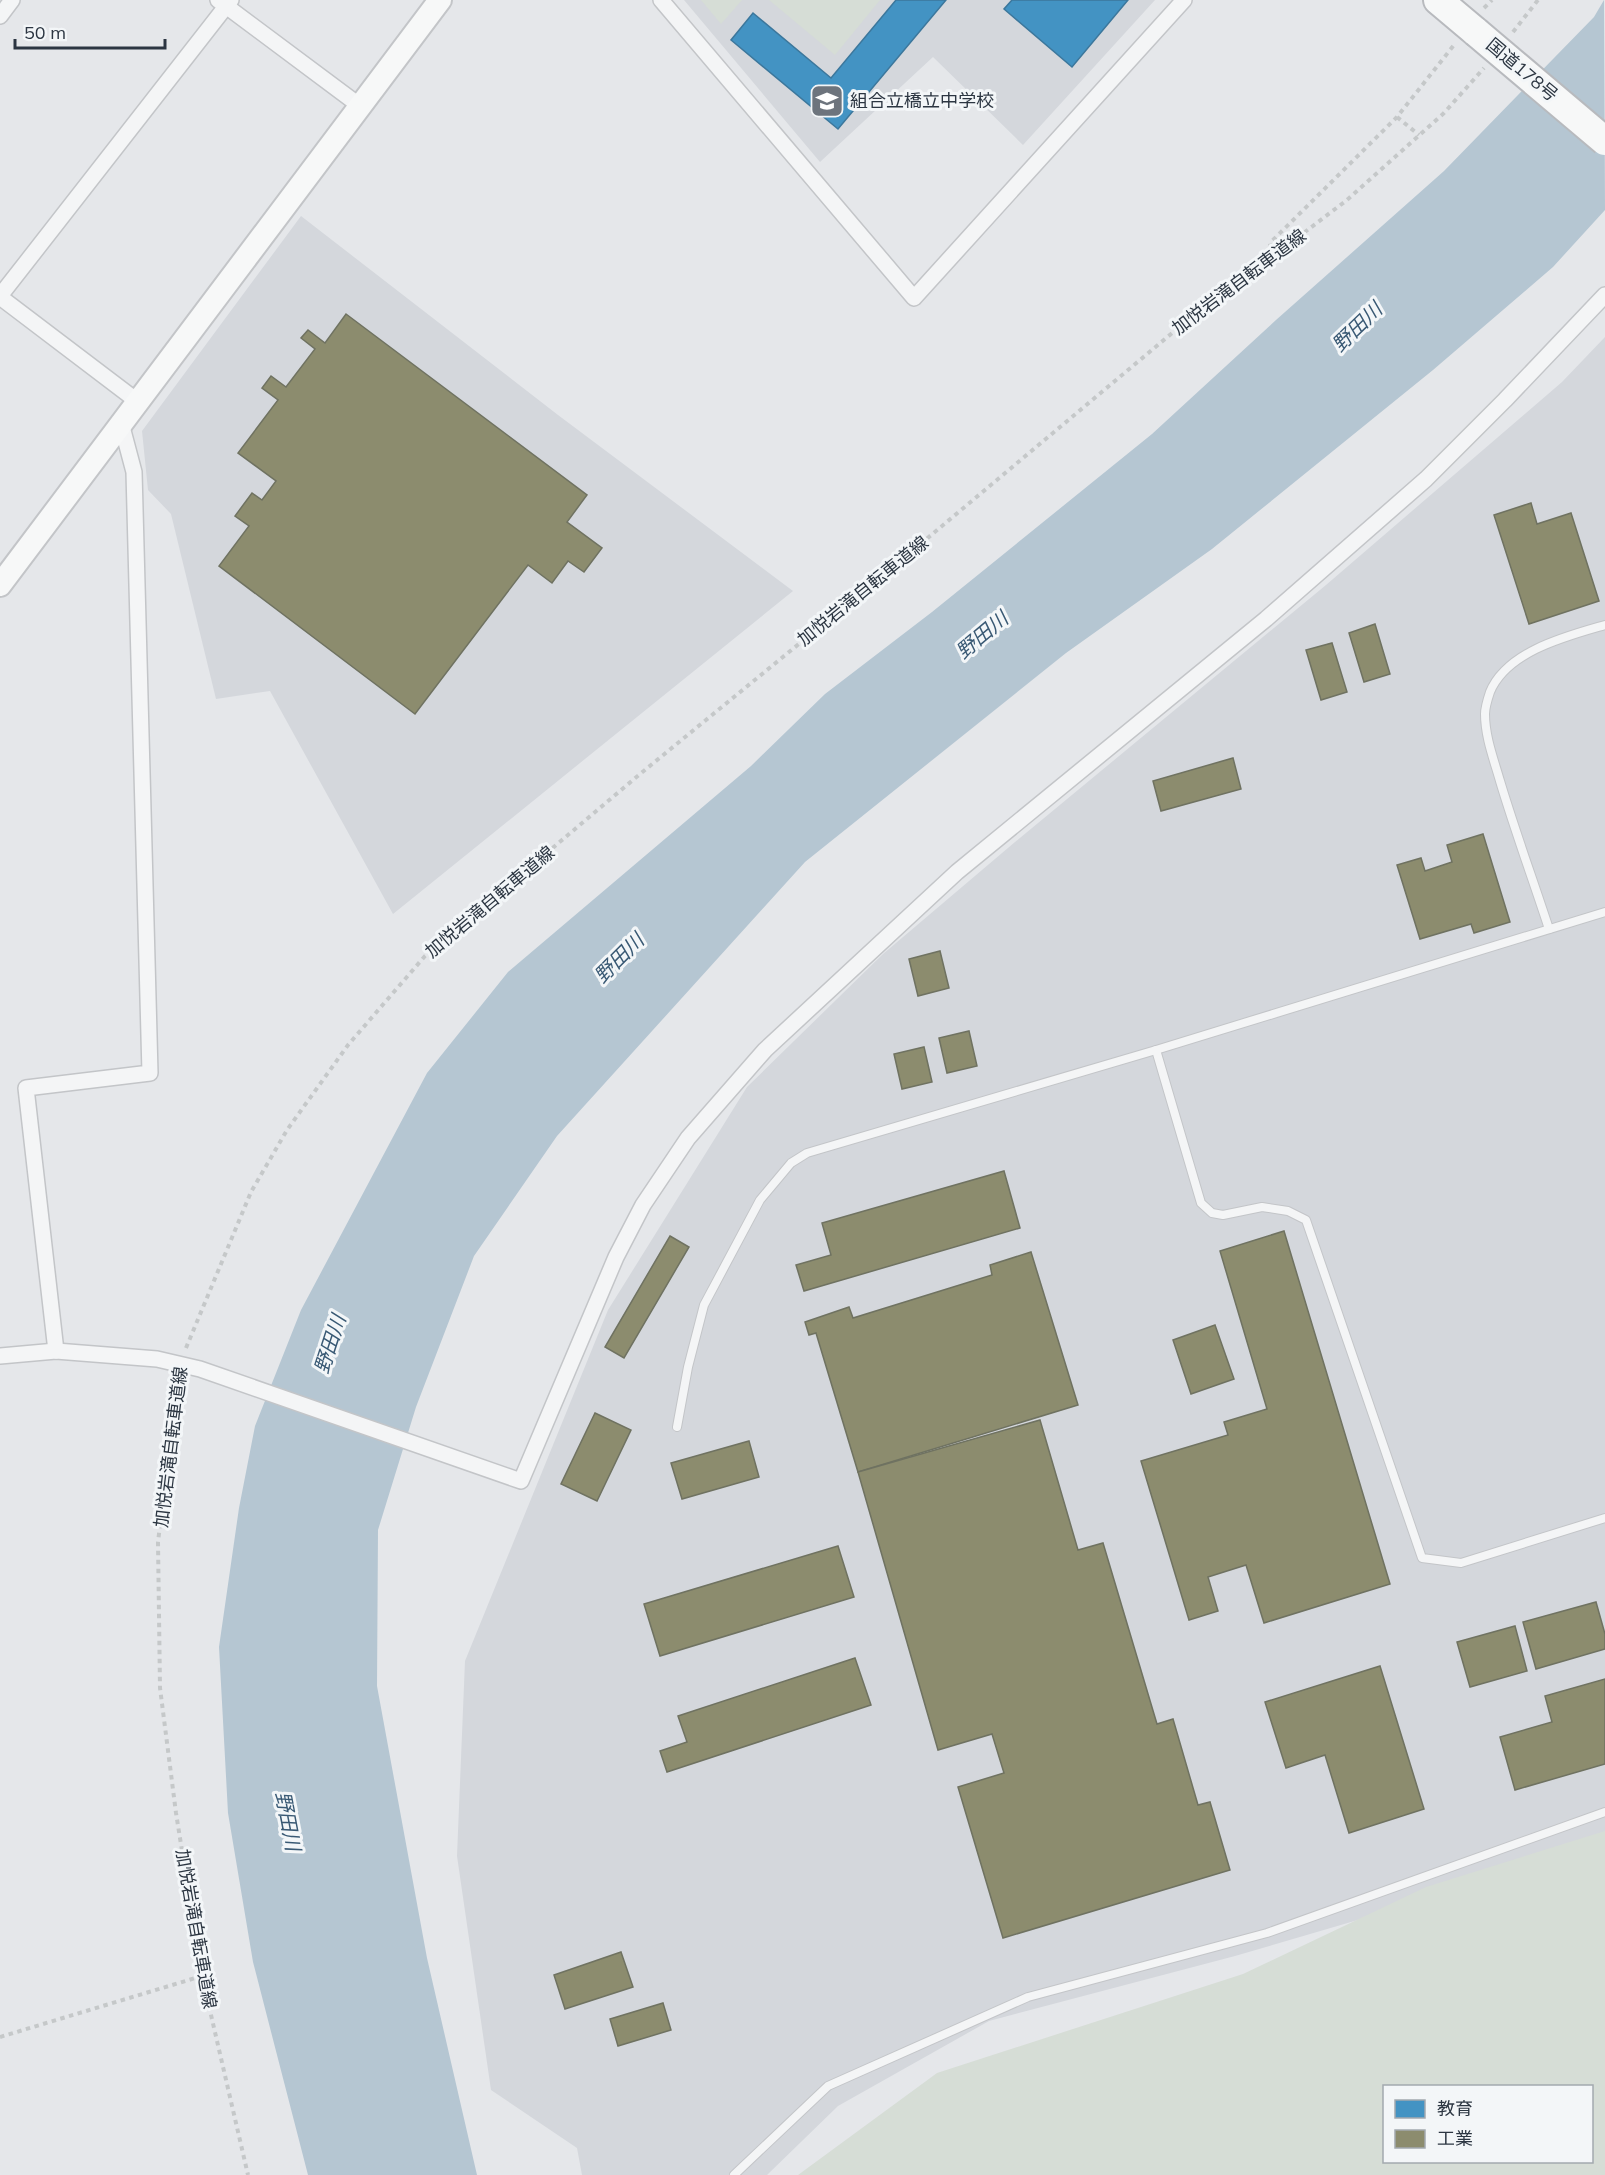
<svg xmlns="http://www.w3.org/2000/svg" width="1605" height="2175" font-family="Mulish,'Noto Sans JP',sans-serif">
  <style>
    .built { fill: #d4d7dc }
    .green { fill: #d6ddd6; fill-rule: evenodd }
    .water { fill: #b5c6d2 }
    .schools { fill: #4393c3; stroke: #3c779c; stroke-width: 1.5 }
    .industry { fill: #8c8c6e; stroke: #6f7261; stroke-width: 1.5 }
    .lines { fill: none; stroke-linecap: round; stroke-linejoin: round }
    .lane-casing { stroke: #c3c5c8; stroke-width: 10 }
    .street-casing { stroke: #c3c5c8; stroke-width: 18 }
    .secondary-casing { stroke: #c3c5c8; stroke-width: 26 }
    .highway-casing { stroke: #b8babe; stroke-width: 32 }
    .path { stroke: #c5c8c9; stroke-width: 4; stroke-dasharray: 4.5 4.5; stroke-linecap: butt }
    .lane { stroke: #f4f5f6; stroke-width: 8 }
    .street { stroke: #f4f5f6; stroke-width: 15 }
    .secondary { stroke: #f7f8f8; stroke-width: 22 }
    .highway { stroke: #f7f8f8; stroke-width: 28 }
    .highway-bridge-casing { stroke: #b8babe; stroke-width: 32; stroke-linecap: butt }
    .highway-bridge { stroke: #f7f8f8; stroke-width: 28 }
    .labels { text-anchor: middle; stroke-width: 6; stroke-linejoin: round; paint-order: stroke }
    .street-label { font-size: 18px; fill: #2c3642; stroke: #f3f6f8 }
    .poi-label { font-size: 18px; fill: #2c3642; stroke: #f3f6f8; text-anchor: start }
    .water-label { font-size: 20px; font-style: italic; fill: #395974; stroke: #f3f6f8 }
  </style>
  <rect width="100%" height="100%" fill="#e5e7ea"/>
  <g class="built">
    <path d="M684,0h471l-132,145 -90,-88 -113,105z"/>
    <path d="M301,216l257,199 235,176 -400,323 -123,-223 -54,8 -45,-185 -23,-24 -6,-59z"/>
    <path d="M1605,337v1507l-121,39 -249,73 -246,65 -151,85 -71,69h-185l-5,-27 -86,-58 -34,-234 8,-195 143,-351 139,-223 136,-133 132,-112 311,-257 236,-203z"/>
  </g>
  <g class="green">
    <path d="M701,0h41l-21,24z"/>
    <path d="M769,0h111l-45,55z"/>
    <path d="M1605,1831v344h-807l139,-102 306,-99 183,-87zM1384,2086h208v76h-208z"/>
  </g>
  <path class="water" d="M1604,0l1,210 -52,57 -120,103 -221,179 -146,104 -261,209 -248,274 -83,120 -58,151 -38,123 -1,156 50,272 50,217h-169l-55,-213 -25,-149 -9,-166 20,-139 16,-82 46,-116 126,-237 81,-101 243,-206 74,-72 107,-82 220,-178 124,-114 168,-149 150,-154z"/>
  <g class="schools">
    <path d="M896,0h50l-108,129 -107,-89 22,-27 78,65z"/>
    <path d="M1012,0h116l-56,67 -68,-58z"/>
  </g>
  <g class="industry">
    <path d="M346,314l241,181 -20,27 35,26 -18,24 -16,-11 -16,22 -24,-18 -113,149 -196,-148 30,-40 -14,-10 17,-23 10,7 14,-19 -38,-28 40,-53 -16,-12 9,-12 15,11 29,-38 -14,-11 7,-8 17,13z"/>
    <path d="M1531,503l6,21 34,-11 28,88 -70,23 -35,-109z"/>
    <path d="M1375,624l15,50 -26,8 -15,-49z"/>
    <path d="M1332,643l15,49 -26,8 -15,-50z"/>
    <path d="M1233,758l8,31 -80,22 -8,-30z"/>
    <path d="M1483,834l27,88 -36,11 -3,-9 -51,15 -23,-74 24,-7 4,13 27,-9 -5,-17z"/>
    <path d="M940,951l9,37 -31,8 -9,-37z"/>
    <path d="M969,1031l8,35 -30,7 -8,-35z"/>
    <path d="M924,1047l8,35 -30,7 -8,-35z"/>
    <path d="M1004,1171l16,57 -216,63 -8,-26 35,-10 -9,-32z"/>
    <path d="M1284,1231l106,353 -126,39 -18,-58 -38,12 10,34 -29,9 -48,-159 87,-26 -4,-13 43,-13 -47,-158z"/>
    <path d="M670,1236l19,11 -65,111 -19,-11z"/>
    <path d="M1031,1252l47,153 -220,67 -42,-139 -7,2 -4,-13 44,-15 4,11 139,-43 -2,-10z"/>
    <path d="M1215,1325l19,54 -43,15 -18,-54z"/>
    <path d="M595,1413l36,17 -34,71 -36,-17z"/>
    <path d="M1040,1420l38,130 25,-7 54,181 16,-5 25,86 12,-3 20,68 -227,68 -45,-151 46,-14 -12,-39 -54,16 -80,-278z"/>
    <path d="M749,1441l10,36 -77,22 -11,-36z"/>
    <path d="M838,1546l16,51 -194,59 -16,-52z"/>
    <path d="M1596,1602l9,32v15l-69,20 -13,-47z"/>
    <path d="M1515,1626l12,45 -57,16 -13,-45z"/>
    <path d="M855,1658l16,47 -204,67 -7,-21 27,-9 -9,-26z"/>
    <path d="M1380,1666l44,143 -75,24 -24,-78 -39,13 -21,-66z"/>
    <path d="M1605,1679v85l-90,26 -15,-53 52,-15 -7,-26z"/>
    <path d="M621,1952l12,35 -68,22 -11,-34z"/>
    <path d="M663,2003l8,27 -53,16 -8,-27z"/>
  </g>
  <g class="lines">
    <g class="lane-casing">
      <g id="lane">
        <path d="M1549,929c-16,-49 -34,-98 -49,-148 -6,-21 -15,-44 -15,-67 0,-6 3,-16 5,-22 17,-41 77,-56 115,-67"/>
        <path d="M1156,1050l45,153 11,10 11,2 39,-8 26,4 18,9 116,338 39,5 144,-45"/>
        <path d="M677,1427l11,-60 16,-62 56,-105 31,-37 16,-10 349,-103 449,-138"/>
        <path d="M734,2175l94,-89 200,-89 239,-64 338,-121"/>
      </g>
    </g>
    <g class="street-casing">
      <g id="street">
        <path d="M218,0l142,106"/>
        <path d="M661,0l253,298 270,-298"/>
        <path d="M0,16l12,-16"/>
        <path d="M0,296l231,-296"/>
        <path d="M0,297l137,104"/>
        <path d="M56,1351l-30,-263 124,-15 -16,-601 -13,-49"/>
        <path d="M0,1356l56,-5 101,8 43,10 321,112 95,-224 27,-52 45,-67 77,-88 192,-178 309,-253 160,-140 79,-79 100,-105"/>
      </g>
    </g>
    <g class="secondary-casing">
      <path id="secondary" d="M0,585l440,-585"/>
    </g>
    <g class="highway-casing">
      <path id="highway" d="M1438,0l38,32"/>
    </g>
    <g class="path">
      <path d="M1484,8l8,-8"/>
      <path d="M1513,32l25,-32"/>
      <path d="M1397,117l22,18"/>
      <path d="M1272,257l-2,-14 127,-126 57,-72"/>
      <path d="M186,1348l65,-156 36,-62 61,-85 77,-89 215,-182 265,-217 322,-270 45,-30 75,-57 97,-87 40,-45"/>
      <path d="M178,1381l-20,161 2,146 16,125 26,163 46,199"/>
      <path d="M0,2037l202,-61"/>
    </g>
    <use href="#lane" class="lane"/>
    <use href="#street" class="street"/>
    <use href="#secondary" class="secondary"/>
    <use href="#highway" class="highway"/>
    <g class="highway-bridge-casing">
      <path id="highway-bridge" d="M1476,32l129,109"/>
    </g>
    <use href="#highway-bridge" class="highway-bridge"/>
  </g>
  <defs>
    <g id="school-square" transform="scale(1.725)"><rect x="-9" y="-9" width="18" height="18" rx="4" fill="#6d747d" stroke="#f3f6f8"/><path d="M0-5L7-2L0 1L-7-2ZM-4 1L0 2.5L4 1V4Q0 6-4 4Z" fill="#fff"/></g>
  </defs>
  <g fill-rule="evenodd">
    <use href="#school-square" x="827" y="101"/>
  </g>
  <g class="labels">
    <g class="street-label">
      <text transform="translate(1522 70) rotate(40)" y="6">国道178号</text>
      <text transform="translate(1239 282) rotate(-37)" y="6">加悦岩滝自転車道線</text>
      <text transform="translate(863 591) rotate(-39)" y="6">加悦岩滝自転車道線</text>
      <text transform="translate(490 902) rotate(-40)" y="6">加悦岩滝自転車道線</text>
      <text transform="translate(171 1447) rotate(-83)" y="6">加悦岩滝自転車道線</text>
      <text transform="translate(196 1929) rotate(80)" y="6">加悦岩滝自転車道線</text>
    </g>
    <g class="poi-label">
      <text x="850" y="107">組合立橋立中学校</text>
    </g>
    <g class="water-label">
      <text transform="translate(1357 327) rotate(-44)" y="7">野田川</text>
      <text transform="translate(982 635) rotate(-40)" y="7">野田川</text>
      <text transform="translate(619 958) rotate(-45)" y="7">野田川</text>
      <text transform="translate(330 1344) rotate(-72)" y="7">野田川</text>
      <text transform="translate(288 1821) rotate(79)" y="7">野田川</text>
    </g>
  </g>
  <rect x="1383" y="2085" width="210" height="78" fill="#f3f6f8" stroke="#a3a9af" stroke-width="1.5"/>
  <rect x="1395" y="2100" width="30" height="18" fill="#4393c3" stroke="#a3a9af" stroke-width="1.5"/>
  <text x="1437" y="2115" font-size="18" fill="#2c3642">教育</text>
  <rect x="1395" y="2130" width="30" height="18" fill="#8c8c6e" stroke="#a3a9af" stroke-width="1.5"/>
  <text x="1437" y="2145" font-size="18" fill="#2c3642">工業</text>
  <path d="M15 39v9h150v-9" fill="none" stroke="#2c3642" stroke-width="3"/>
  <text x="24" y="39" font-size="18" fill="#2c3642" stroke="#f3f6f8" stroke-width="4.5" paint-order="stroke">50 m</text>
</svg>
